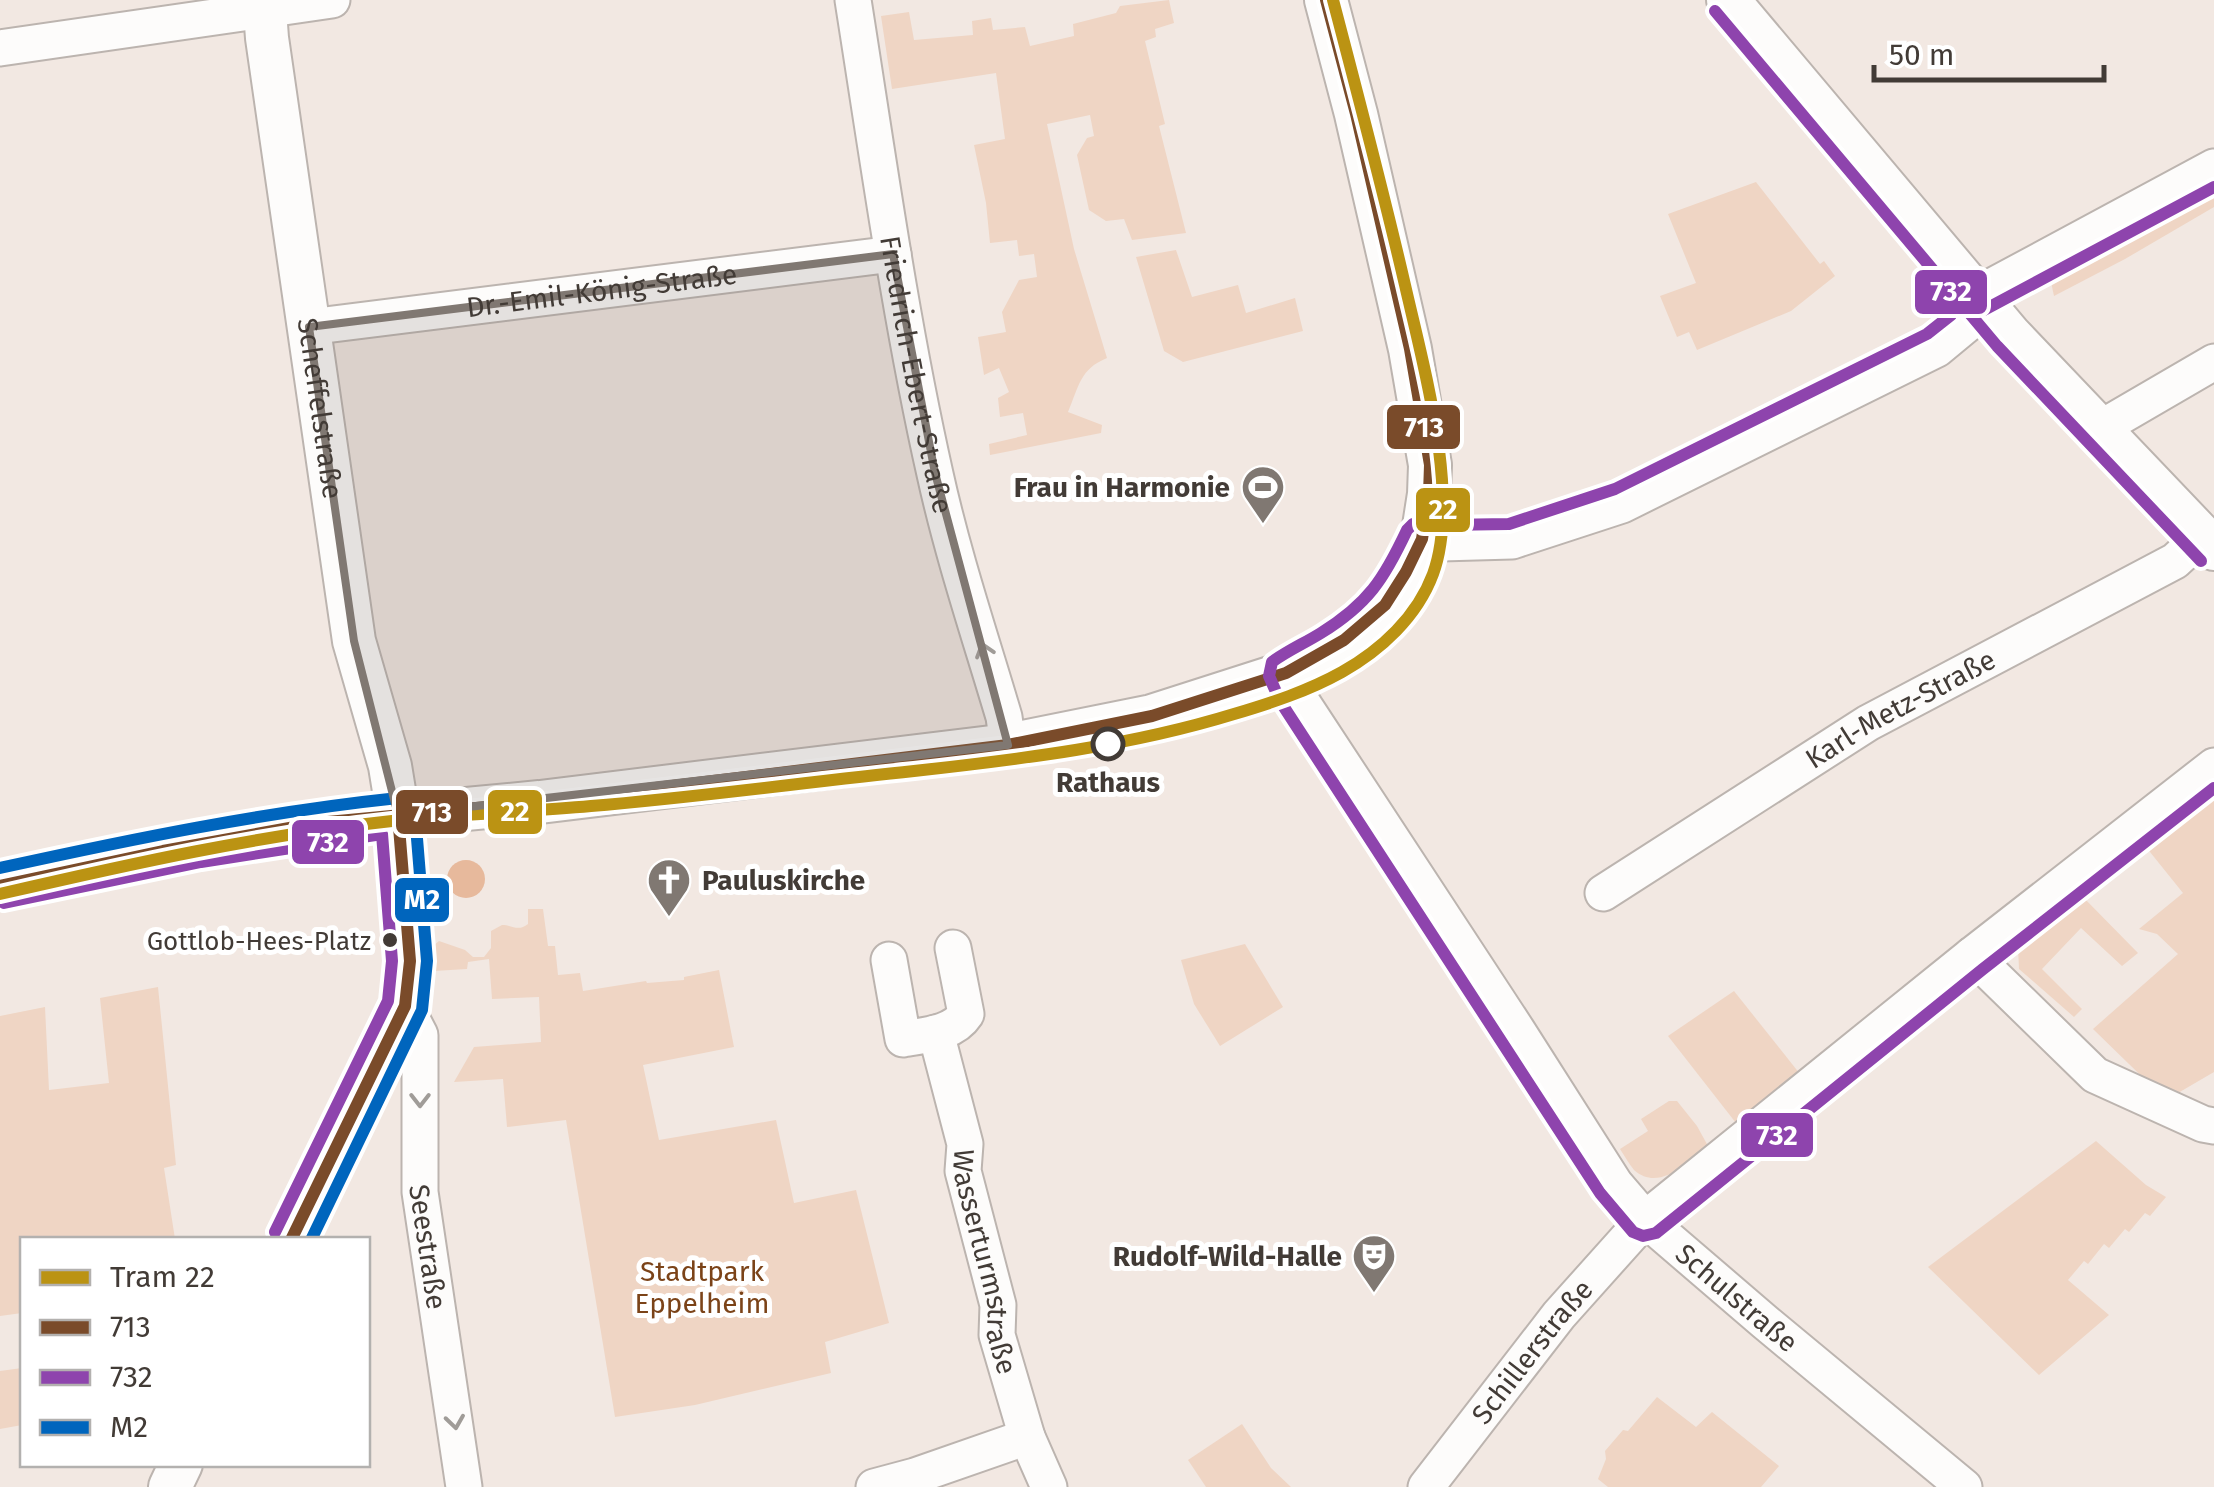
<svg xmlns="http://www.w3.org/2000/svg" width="2214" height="1487" font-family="'Fira Sans',sans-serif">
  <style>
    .green { fill: #efd5c4 }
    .water { fill: #e7b99c }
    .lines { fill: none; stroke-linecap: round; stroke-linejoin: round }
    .minor-casing { stroke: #bcb4af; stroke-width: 39 }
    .tertiary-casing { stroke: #bcb4af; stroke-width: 46 }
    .minor { stroke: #fdfcfb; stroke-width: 35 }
    .tertiary { stroke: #fdfcfb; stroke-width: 42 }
    .bus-1-casing { stroke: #fff; stroke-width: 20 }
    .bus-2-casing { stroke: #fff; stroke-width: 20 }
    .bus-3-casing { stroke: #fff; stroke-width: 20 }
    .bus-1 { stroke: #7a4b2a; stroke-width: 12 }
    .bus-2 { stroke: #8e44ad; stroke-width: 12 }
    .bus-3 { stroke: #0065bd; stroke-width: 12 }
    .tram-1-casing { stroke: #fff; stroke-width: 20 }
    .tram-1 { stroke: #bb9313; stroke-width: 12 }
    .oneway { stroke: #a09c98 }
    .marked { fill: #807872; fill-opacity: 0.2; stroke: #807872; stroke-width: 8; stroke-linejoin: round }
    .stop-dot { fill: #fff; stroke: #423b36; stroke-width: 5 }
    .bus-dot { fill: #423b36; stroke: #fff; stroke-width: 4 }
    .labels { text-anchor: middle; stroke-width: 10; stroke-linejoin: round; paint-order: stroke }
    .bus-label { font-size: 26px; fill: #423b36; stroke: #fff; text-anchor: end }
    .street-label { font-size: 28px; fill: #423b36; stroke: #fff }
    .poi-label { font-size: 28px; font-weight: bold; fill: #423b36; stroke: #fff; text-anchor: end }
    .stop-label { font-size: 28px; font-weight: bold; fill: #423b36; stroke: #fff }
    .park-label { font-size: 28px; fill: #7b4318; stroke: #fff }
    .line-badge { stroke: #fff; stroke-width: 4 }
    .badge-label { font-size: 28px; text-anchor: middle; font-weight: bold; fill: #fff }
  </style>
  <rect width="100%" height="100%" fill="#f2e8e2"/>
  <g class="green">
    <path d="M1169,0l5,23 -19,6 1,8 -11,4 20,83 -6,2 27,107 -54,7 -8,-21 -18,2 -17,-11 -12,-55 10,-17 7,-2 -4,-21 -43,9 27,125 33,109c-27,11 -28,28 -39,54l34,13 -1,8 -111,22 -1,-11 38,-9 -4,-22 -23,4 -2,-19 11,-6 -10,-24 -15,7 -6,-38 28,-5 -4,-20 17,-32 18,-3 -3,-23 -15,2 -2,-16 -27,3 -4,-40 -12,-58 31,-6 -9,-66 -104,16 -11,-73 28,-4 5,28 59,-5 -1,-14 19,-3 2,12 32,-3 5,19 44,-10 -1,-12 43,-11 4,-7z"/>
    <path d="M1756,182l64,82 4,-3 11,15 -44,35 -94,39 -8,-18 -12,5 -17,-41 36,-13 -28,-69z"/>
    <path d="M2214,186v21l-89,52 -71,37 -3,-14 5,-6z"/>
    <path d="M1176,250l16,47 46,-12 8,28 49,-15 8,33 -120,31 -19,-11 -28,-94z"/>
    <path d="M2214,794v278l-48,28 -73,-71 85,-75 -21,-20 -18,-5 44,-36 -37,-46z"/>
    <path d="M2082,896l56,57 -16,13 -41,-38 -39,41 40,40 -8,8 -55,-48 -1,-22z"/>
    <path d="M528,909h15l5,37h7l3,29 22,-2 3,18 63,-10 1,2 37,-3v-3l35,-7 15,77 -91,18 16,75 117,-20 18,83 62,-13 33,133 -64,19 6,31 -136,32 -80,12 -49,-297 -59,7 -4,-48 -49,3 20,-35 67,-5 -2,-45 -47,2 -3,-40 -21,3 -1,7 -33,2 -1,-25 6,-5 26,9 8,7h11l7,-9v-17l11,-6c11,0 16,7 26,-1z"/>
    <path d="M1245,944l38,63 -63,39 -26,-42 -13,-44z"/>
    <path d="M158,987l18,178 -12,3 11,71 -153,1v73l-22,3v-300l45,-9 4,83 60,-7 -9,-85z"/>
    <path d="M1734,991l66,83 -64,49 -68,-87z"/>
    <path d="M1669,1101h8l20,25 11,20c-20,15 -48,47 -74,24 -5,-6 -10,-15 -14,-21l28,-18 -7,-12z"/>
    <path d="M2096,1141l50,44 20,12 -16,19 -5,-3 -16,19 -4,-3 -16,19 -5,-4 -16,20 -4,-3 -16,19 41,35 -70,60 -111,-108z"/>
    <path d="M22,1368v57l-22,4v-58z"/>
    <path d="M1657,1397l39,30 16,-15 67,54 -18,21h-153l-10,-8 8,-20 -1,-8 18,-21 5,1z"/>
    <path d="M1242,1424l29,44 20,19h-85l-18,-27z"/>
  </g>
  <circle class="water" cx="466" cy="879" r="19"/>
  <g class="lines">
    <g class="minor-casing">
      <g id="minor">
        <path id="s1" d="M853,0c25,158 47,318 82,474 18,82 45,162 69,243l4,28"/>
        <path d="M0,48l332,-48"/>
        <path id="s2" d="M309,327l584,-73"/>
        <path d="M2099,429l115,-67"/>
        <path d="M1422,539l19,4 71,-2 110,-36 315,-156 29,-24 10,-30 238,-128"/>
        <path id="s3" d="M1286,673l10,20 221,337 98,154 30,35 120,103 199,165"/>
        <path id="s4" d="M1603,893l265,-170 307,-162 27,-25"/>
        <path d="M1972,955l123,120 108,49 11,2"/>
        <path d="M889,960l14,79c22,-4 50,-5 63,-25l-13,-66"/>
        <path id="s5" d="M405,1006l15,29v157l44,295"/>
        <path id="s6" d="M936,1033l29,111 -2,27 35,134 -1,30 30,102 22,50"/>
        <path d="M874,1487l41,-11 112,-39"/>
        <path id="s7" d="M1426,1487l133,-172 86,-96 327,-264 242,-189"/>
      </g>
    </g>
    <g class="tertiary-casing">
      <g id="tertiary">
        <path id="s8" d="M273,0l-8,11 2,27 87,603 36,125 8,49 12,146 -5,45 -114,234"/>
        <path d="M1728,0l282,335 204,214"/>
        <path d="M0,886l163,-35 154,-28 223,-21 468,-57 144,-29 134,-43 58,-33 41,-35 21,-33 16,-33 7,-45 1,-29 -20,-116 -54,-235 -30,-114"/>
        <path d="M170,1487l11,-23"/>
      </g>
    </g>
    <use href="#minor" class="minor"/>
    <use href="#tertiary" class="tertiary"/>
    <g class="bus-1-casing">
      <g id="bus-1">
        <path d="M0,886l163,-35 154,-28 223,-21 468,-57 144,-29 134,-43 58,-33 41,-35 21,-33 16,-33 7,-45 1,-29 -20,-116 -54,-235 -30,-114"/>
        <path d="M291,1240l114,-234 5,-45 -12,-146"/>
      </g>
    </g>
    <g class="bus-2-casing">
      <g id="bus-2">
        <path d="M1715,11l282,335 204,215"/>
        <path d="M1959,289l-8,26 -24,19 -312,155 -106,35 -66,1 -22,-3 -8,2 -6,6c-23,49 -39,74 -86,103 -16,10 -34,18 -49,29l-3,14 11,25 320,492 33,39 10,4 13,-3 327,-264 231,-181"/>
        <path d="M1984,310l230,-123"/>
        <path d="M4,903l197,-41 181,-28 10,127 -4,40 -113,231"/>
      </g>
    </g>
    <g class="bus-3-casing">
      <path id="bus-3" d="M0,868c132,-29 264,-56 398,-70l14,6 3,10 12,147 -5,49 -111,230"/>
    </g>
    <use href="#bus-1" class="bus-1"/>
    <use href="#bus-2" class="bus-2"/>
    <use href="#bus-3" class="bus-3"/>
    <g class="tram-1-casing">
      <path id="tram-1" d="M0,894c130,-30 260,-59 392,-73 66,-7 133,-9 199,-15 108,-9 216,-24 323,-35 108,-12 216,-25 320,-57 37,-11 74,-23 108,-42 39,-22 75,-55 91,-98 28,-76 -10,-210 -28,-289 -22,-95 -47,-190 -72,-285"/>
    </g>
    <use href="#tram-1" class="tram-1"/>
  </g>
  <defs><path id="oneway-chevron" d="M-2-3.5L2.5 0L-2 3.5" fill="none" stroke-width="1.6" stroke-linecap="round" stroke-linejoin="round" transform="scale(2.5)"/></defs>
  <g class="oneway">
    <use href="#oneway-chevron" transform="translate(984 650) rotate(-107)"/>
    <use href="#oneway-chevron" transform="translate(420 1100) rotate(90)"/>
    <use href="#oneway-chevron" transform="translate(455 1422) rotate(82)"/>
  </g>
  <path class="marked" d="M893,254l42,219 73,272 -610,70 -44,-174 -45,-314z"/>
  <defs>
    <g id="stadium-pin" transform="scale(2.25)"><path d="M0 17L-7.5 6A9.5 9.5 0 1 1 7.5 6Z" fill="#807872" stroke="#fff"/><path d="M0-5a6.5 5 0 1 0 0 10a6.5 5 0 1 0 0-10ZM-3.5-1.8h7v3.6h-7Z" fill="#fff"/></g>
    <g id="church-pin" transform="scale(2.25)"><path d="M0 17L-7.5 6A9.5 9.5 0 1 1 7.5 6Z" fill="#807872" stroke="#fff"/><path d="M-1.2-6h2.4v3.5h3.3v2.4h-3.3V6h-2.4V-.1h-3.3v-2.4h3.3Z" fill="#fff"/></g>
    <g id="theatre-pin" transform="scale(2.25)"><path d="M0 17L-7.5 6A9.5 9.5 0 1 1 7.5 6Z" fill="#807872" stroke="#fff"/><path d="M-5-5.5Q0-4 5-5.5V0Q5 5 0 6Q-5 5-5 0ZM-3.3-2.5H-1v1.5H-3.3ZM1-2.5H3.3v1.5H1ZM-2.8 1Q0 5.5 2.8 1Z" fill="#fff"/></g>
  </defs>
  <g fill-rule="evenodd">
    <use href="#stadium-pin" x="1263" y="487"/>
    <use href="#church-pin" x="669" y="880"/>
    <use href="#theatre-pin" x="1374" y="1256"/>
  </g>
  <circle class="stop-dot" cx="1108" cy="744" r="15"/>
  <circle class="bus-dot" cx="390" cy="940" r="9"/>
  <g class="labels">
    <g class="bus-label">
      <text x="371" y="950">Gottlob-Hees-Platz</text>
    </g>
    <g class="street-label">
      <text dy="10" stroke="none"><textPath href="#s2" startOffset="295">Dr.-Emil-König-Straße</textPath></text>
      <text dy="10" stroke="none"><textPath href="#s1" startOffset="380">Friedrich-Ebert-Straße</textPath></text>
      <text dy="10" stroke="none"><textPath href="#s8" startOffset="415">Scheffelstraße</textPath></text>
      <text dy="10" stroke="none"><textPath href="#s4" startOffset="350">Karl-Metz-Straße</textPath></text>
      <text dy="10" stroke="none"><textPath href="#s5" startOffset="245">Seestraße</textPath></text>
      <text dy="10" stroke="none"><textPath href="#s6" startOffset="235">Wasserturmstraße</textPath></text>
      <text dy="10" stroke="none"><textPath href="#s3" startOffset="775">Schulstraße</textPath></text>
      <text dy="10" stroke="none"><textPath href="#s7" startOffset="172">Schillerstraße</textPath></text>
    </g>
    <g class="poi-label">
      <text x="1230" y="497">Frau in Harmonie</text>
      <text x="702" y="890" text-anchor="start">Pauluskirche</text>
      <text x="1342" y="1266">Rudolf-Wild-Halle</text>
    </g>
    <g class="stop-label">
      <text x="1108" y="792">Rathaus</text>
    </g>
    <g class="park-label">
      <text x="702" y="1281">Stadtpark<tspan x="702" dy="32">Eppelheim</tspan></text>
    </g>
  </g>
  <g class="line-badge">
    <rect x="1913" y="268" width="76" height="48" rx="10" fill="#8e44ad"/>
    <rect x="1385" y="403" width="77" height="48" rx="10" fill="#7a4b2a"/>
    <rect x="1414" y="486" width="58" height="48" rx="10" fill="#bb9313"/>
    <rect x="486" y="788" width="58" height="48" rx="10" fill="#bb9313"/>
    <rect x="394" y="788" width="76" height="48" rx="10" fill="#7a4b2a"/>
    <rect x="290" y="818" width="76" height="48" rx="10" fill="#8e44ad"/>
    <rect x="393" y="876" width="58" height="48" rx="10" fill="#0065bd"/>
    <rect x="1739" y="1111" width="76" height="48" rx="10" fill="#8e44ad"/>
  </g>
  <g class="badge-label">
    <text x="1951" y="301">732</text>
    <text x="1424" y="437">713</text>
    <text x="1443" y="519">22</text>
    <text x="515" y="821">22</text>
    <text x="432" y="822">713</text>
    <text x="328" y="852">732</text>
    <text x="422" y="909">M2</text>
    <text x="1777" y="1145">732</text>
  </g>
  <rect x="20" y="1237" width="350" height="230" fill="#ffffff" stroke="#b3b1af" stroke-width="2.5"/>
  <rect x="40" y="1270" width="50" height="15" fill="#bb9313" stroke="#b3b1af" stroke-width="2.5"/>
  <text x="110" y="1287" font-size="30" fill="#423b36">Tram 22</text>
  <rect x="40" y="1320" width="50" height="15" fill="#7a4b2a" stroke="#b3b1af" stroke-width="2.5"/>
  <text x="110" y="1337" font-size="30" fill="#423b36">713</text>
  <rect x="40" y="1370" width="50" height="15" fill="#8e44ad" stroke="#b3b1af" stroke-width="2.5"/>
  <text x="110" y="1387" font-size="30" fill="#423b36">732</text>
  <rect x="40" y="1420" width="50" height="15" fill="#0065bd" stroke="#b3b1af" stroke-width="2.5"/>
  <text x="110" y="1437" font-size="30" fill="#423b36">M2</text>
  <path d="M1874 65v15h230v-15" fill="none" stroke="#423b36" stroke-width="5"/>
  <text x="1889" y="65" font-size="30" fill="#423b36" stroke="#ffffff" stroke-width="8" paint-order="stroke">50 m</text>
</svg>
